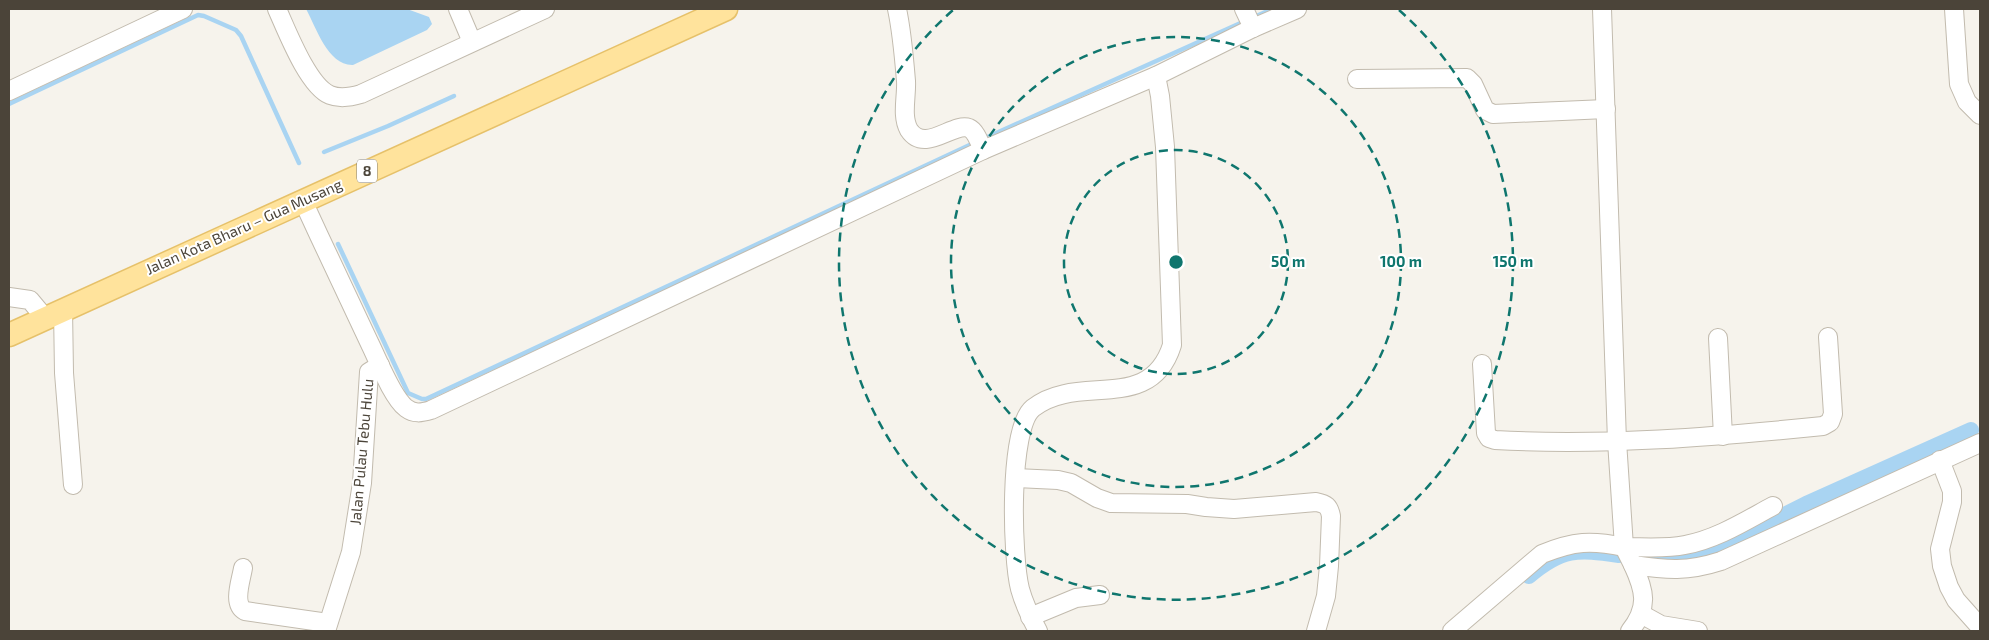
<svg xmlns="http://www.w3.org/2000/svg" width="1989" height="640" font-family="'Exo 2',sans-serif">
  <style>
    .water { fill: #a9d4f2 }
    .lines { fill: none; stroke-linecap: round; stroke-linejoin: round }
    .stream { stroke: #a9d4f2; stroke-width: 4.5 }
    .canal { stroke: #a9d4f2; stroke-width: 16 }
    .minor-casing { stroke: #c2bbae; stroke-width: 20 }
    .major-casing { stroke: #e6c16a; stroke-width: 25 }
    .minor { stroke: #fff; stroke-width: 18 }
    .major { stroke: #ffe39c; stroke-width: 22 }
    .ring { fill: none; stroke: #0f766e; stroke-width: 2.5; stroke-dasharray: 9 6 }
    .labels { text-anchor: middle; stroke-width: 4; stroke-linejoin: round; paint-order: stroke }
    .shield { fill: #fff; stroke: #817c74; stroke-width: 1 }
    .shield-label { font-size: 14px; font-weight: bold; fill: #4b4439 }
    .street-label { font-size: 15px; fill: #4b4439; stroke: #fff }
    .centre { fill: #0f766e; stroke: #fff; stroke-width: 2.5 }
    .ring-label { font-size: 15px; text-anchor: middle; font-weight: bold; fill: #0f766e; stroke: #fff; stroke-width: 4; stroke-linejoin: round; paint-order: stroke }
  </style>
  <rect width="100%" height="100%" fill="#f6f3ec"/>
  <path class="water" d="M306,9h101l22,8 3,7 -5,6 -74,35c-25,1 -37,-38 -47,-56z"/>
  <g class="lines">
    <g class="stream">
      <path d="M1252,18l20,-9"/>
      <path d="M9,104l189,-89 6,1 32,14 5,6 58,127"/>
      <path d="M983,139l262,-118"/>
      <path d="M324,152l64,-26 66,-30"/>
      <path d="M338,244l70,149 14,6h4l550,-257"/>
    </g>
    <g class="canal">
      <path d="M1636,558l36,2 18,-3 28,-8 88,-45 165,-74"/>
      <path d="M1529,576c33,-28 48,-27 90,-21"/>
    </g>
    <g class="minor-casing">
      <g id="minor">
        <path d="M277,9c10,22 31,77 53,86 10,4 21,2 31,-1l184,-85"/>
        <path d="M458,9l14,33"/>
        <path d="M897,9c5,23 7,48 9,72 1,15 -5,35 3,49 16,24 44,-8 60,-2 7,3 11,16 14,22"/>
        <path d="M1244,9l9,19"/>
        <path d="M1602,9l15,432 7,106c20,0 41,2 61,-2 32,-6 60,-24 88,-39"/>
        <path d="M1954,9l5,75 8,18 13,13"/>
        <path d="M1357,79l110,-1 6,6 12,26 8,4 113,-5"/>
        <path d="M9,91l174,-82"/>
        <path d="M303,201c22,48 45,96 67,143 8,16 22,53 36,64 8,6 15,5 25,2l552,-260 173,-74 97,-48 44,-19"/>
        <path d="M9,297l21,3 15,18"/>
        <path d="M63,309l1,64 9,112"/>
        <path d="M1718,338l5,98"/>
        <path d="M1482,364l4,69 3,5 6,2c110,6 219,-3 328,-14l7,-4 3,-8 -5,-77"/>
        <path d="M1940,460l12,31v11l-12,47 2,17 7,21 7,13 24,27"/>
        <path d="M1015,478l43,2 13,3 26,15 14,5 76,1 19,3 28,2 82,-7c10,2 13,4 15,14l-2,50 -3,30 -10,35"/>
        <path d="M243,568c-2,13 -11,36 2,43l83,12"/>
        <path d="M1641,614l20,11 37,6"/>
        <path d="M1030,617l46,-19 24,-3"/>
        <path d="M326,631l25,-79 11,-69 7,-111 11,-7"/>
        <path d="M1038,631c-7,-13 -14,-27 -18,-42 -8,-31 -12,-161 13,-181 46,-36 117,7 139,-63l-7,-198 -5,-51 -4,-20"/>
        <path d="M1452,631l90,-77c32,-13 49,-14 82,-7l9,18c34,5 54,7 88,-4l259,-118"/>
        <path d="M1630,631c19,-24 15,-40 3,-66"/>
      </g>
    </g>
    <g class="major-casing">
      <path id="major" d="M9,335l717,-326"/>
    </g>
    <use href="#minor" class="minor"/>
    <use href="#major" class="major"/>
  </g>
  <g class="ring">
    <circle cx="1176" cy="262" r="112"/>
    <circle cx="1176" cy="262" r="225"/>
    <path d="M1399 10A337 337 0 1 1 953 10"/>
  </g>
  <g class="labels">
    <rect class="shield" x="357" y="159.5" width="20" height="23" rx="4"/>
    <g class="shield-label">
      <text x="367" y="176">8</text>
    </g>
    <g class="street-label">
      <text transform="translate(244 227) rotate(-24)" y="5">Jalan Kota Bharu – Gua Musang</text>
      <text transform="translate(362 452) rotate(-85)" y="5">Jalan Pulau Tebu Hulu</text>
    </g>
  </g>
  <circle cx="1176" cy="262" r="8" class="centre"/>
  <g class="ring-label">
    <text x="1288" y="267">50 m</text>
    <text x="1401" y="267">100 m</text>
    <text x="1513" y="267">150 m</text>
  </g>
  <rect width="1989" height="640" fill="none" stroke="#4b4439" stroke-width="20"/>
</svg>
